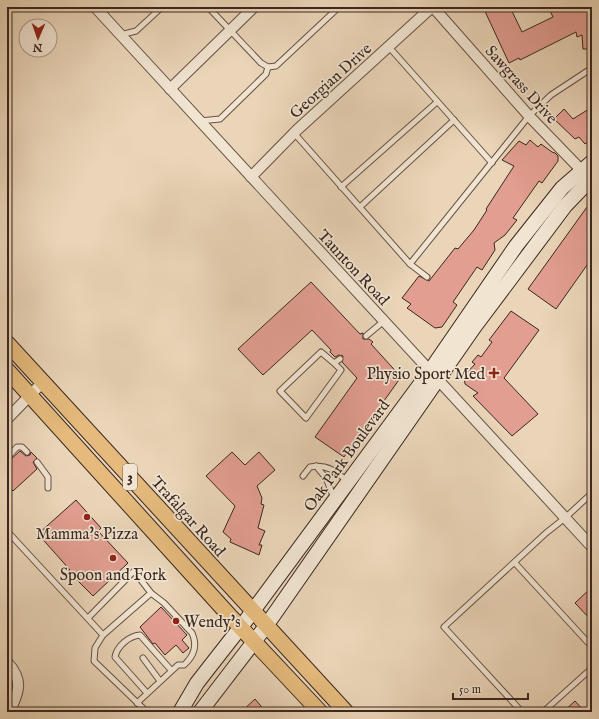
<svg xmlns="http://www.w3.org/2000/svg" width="599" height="719" font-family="'IM FELL English',serif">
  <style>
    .building { fill: #e29e91; stroke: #3a2720 }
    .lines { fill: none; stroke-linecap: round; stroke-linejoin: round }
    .lane-casing { stroke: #665246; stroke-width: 7 }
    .street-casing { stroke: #665246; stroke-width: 12 }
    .secondary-casing { stroke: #3a2720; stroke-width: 16 }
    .primary-casing { stroke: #3a2720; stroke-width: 17 }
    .lane { stroke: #f1e4d1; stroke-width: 5 }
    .street { stroke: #f1e4d1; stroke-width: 10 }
    .secondary { stroke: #f1e4d1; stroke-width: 14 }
    .primary { stroke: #e5ba7c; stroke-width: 15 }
    .poi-dot { fill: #8f2418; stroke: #f1e4d1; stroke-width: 1.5 }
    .labels { text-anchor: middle; stroke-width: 3.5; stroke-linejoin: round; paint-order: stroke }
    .shield { fill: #f1e4d1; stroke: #716055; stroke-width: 1 }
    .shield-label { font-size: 15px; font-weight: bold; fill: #3a2720 }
    .street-label { font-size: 16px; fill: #3a2720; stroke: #f1e4d1 }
    .poi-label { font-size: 16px; fill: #3a2720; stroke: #f1e4d1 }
  </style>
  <rect width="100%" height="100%" fill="#ead5b8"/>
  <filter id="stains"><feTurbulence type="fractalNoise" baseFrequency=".005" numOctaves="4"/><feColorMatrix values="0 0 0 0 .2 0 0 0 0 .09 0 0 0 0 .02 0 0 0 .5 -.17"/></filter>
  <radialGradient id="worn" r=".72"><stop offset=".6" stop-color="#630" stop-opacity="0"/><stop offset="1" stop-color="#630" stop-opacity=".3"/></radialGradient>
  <g class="building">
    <path d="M483,7h27l12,25 31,-15 -5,-10h44v42h-9l-1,-14 -5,2 -1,-5 -56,28 -1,-2 -10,5z"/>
    <path d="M592,107v32l-7,5 -6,-7 -4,2 -21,-20 10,-10 9,10z"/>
    <path d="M530,140l8,7 3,-3 11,8 3,1 3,3v5l-16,22 -3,-2 -26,37 4,2 -12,15 -11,8 1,7 -13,20 -5,-3 -24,35 4,3 -15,22 -7,1 -28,-20 4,-4 -9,-6 17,-22 10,5 26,-33 3,1 16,-19 13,-20 -1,-1 28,-43 -12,-6 17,-19 7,4z"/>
    <path d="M587,207l5,3v48l-36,51 -28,-20z"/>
    <path d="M311,282l49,52 3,-1v6h6l4,3 -2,2 30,33 -57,80 -29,-20 42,-59 -15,-16 1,-6 -4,-1 -4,2 -5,-5 1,-2 -19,-20 -49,45 -25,-26z"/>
    <path d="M511,311l28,19 -35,48 34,36 -26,22 -39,-40 5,-3 -13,-9 -1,-8 11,-12 -3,-2 6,-7 3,2 11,-15 -3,-2z"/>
    <path d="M20,451l6,5 4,-1 1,-3 6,6 -4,4 4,7 -24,22 -6,-6v-22z"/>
    <path d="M232,452l13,13 14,-13 16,18 -18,16 5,12 -1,6 3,1 -6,23 7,3 -6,14h3l-3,10 -29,-13 1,-3 -8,-7 12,-26 -29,-30z"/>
    <path d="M76,500l25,28 -3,3 30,32 -35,33 -25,-25 2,-1 -32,-36z"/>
    <path d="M592,587v34l-17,-18z"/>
    <path d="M161,607l26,28 -5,5 7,8 -6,5 -7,-8 -11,10 -10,-12 -2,1 -13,-17z"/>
    <path d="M255,699l11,13h-25z"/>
    <path d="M575,701l10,11h-22z"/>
  </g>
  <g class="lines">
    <g class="lane-casing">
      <g id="lane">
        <path d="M208,7l53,56 7,4 8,-1 63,-59"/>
        <path d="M120,35l16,-4 26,-24"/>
        <path d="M389,47l103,116"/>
        <path d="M200,121l20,-2 46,-45 2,-7"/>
        <path d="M294,133l116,131 119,-148 22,-21 41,-27"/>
        <path d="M341,187l96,-85"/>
        <path d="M360,207l94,-87"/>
        <path d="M410,264l17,13"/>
        <path d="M366,336l18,-15"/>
        <path d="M334,363l-13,-11 -41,39 26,27 35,-48 -7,-7 6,-4"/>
        <path d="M7,458l10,-11h5l5,5"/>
        <path d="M37,462l11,15v11"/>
        <path d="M316,466l10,12 8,20"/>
        <path d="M303,476l7,-9c17,-3 26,4 38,15"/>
        <path d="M7,531l96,104 -8,13 -1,13 53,51"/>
        <path d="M515,563l77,84"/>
        <path d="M88,618l46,-47 17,22 -48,42"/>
        <path d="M143,658l17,23"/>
        <path d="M147,693l-32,-36c2,-11 14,-21 25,-22l31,35"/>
        <path d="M137,703l41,-38h6c10,-9 14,-19 8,-32l-28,-30 -13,-10"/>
        <path d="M522,712l-78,-85 102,-94 19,-15 27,-25"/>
        <path d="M543,712l49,-44"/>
      </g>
    </g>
    <g class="street-casing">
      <g id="street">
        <path d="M95,7l497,540"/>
        <path d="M433,7l96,109 57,59"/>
        <path d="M170,89l84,-82"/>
        <path d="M251,177l46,-47 135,-123"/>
        <path d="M7,419l36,-37"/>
        <path d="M7,662c17,18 12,31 2,50"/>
      </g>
    </g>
    <g class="secondary-casing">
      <g id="secondary">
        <path d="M180,712l17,-29 50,-64 183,-248 86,-125 46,-58 30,-26"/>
        <path d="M200,712l66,-86 209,-300 90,-120 27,-28"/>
      </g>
    </g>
    <g class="primary-casing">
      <g id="primary">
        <path d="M7,343l339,369"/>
        <path d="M7,370l221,244 92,98"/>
      </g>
    </g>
    <use href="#lane" class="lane"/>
    <use href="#street" class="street"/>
    <use href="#secondary" class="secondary"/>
    <use href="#primary" class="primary"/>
  </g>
  <g class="poi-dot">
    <path d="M492 367h4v4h4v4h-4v4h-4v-4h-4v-4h4z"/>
    <circle cx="87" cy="517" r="4"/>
    <circle cx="113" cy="558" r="4"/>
    <circle cx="176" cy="621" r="4"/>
  </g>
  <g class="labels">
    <rect class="shield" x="123" y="464" width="14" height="26" rx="3"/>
    <g class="shield-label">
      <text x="130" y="482">3</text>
    </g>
    <g class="street-label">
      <text transform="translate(330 80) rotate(-42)" y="6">Georgian Drive</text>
      <text transform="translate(522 84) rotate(48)" y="6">Sawgrass Drive</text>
      <text transform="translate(354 267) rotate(47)" y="6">Taunton Road</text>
      <text transform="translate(346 455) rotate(-54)" y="6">Oak Park Boulevard</text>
      <text transform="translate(189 516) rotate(48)" y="6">Trafalgar Road</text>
    </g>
    <g class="poi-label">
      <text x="485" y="379" text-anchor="end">Physio Sport Med</text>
      <text x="87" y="539">Mamma's Pizza</text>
      <text x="113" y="580">Spoon and Fork</text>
      <text x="184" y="627" text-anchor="start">Wendy's</text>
    </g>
  </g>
  <rect width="599" height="719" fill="none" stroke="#ead5b8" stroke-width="24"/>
  <rect x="8" y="8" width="583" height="703" fill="none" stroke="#3a2720" stroke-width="2"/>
  <rect x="12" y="12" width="575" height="695" fill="none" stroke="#3a2720"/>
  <g transform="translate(38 38) rotate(182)"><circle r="19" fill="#f1e4d1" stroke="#a8988a"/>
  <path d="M0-3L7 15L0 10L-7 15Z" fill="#8f2418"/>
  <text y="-6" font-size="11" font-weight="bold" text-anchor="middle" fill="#3a2720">N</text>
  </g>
  <path d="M453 693v6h75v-6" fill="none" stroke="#3a2720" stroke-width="2"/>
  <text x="459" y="693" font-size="12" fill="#3a2720" stroke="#f1e4d1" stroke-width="3" paint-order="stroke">50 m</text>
  <rect width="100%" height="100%" filter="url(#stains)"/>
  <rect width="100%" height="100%" fill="url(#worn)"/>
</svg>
